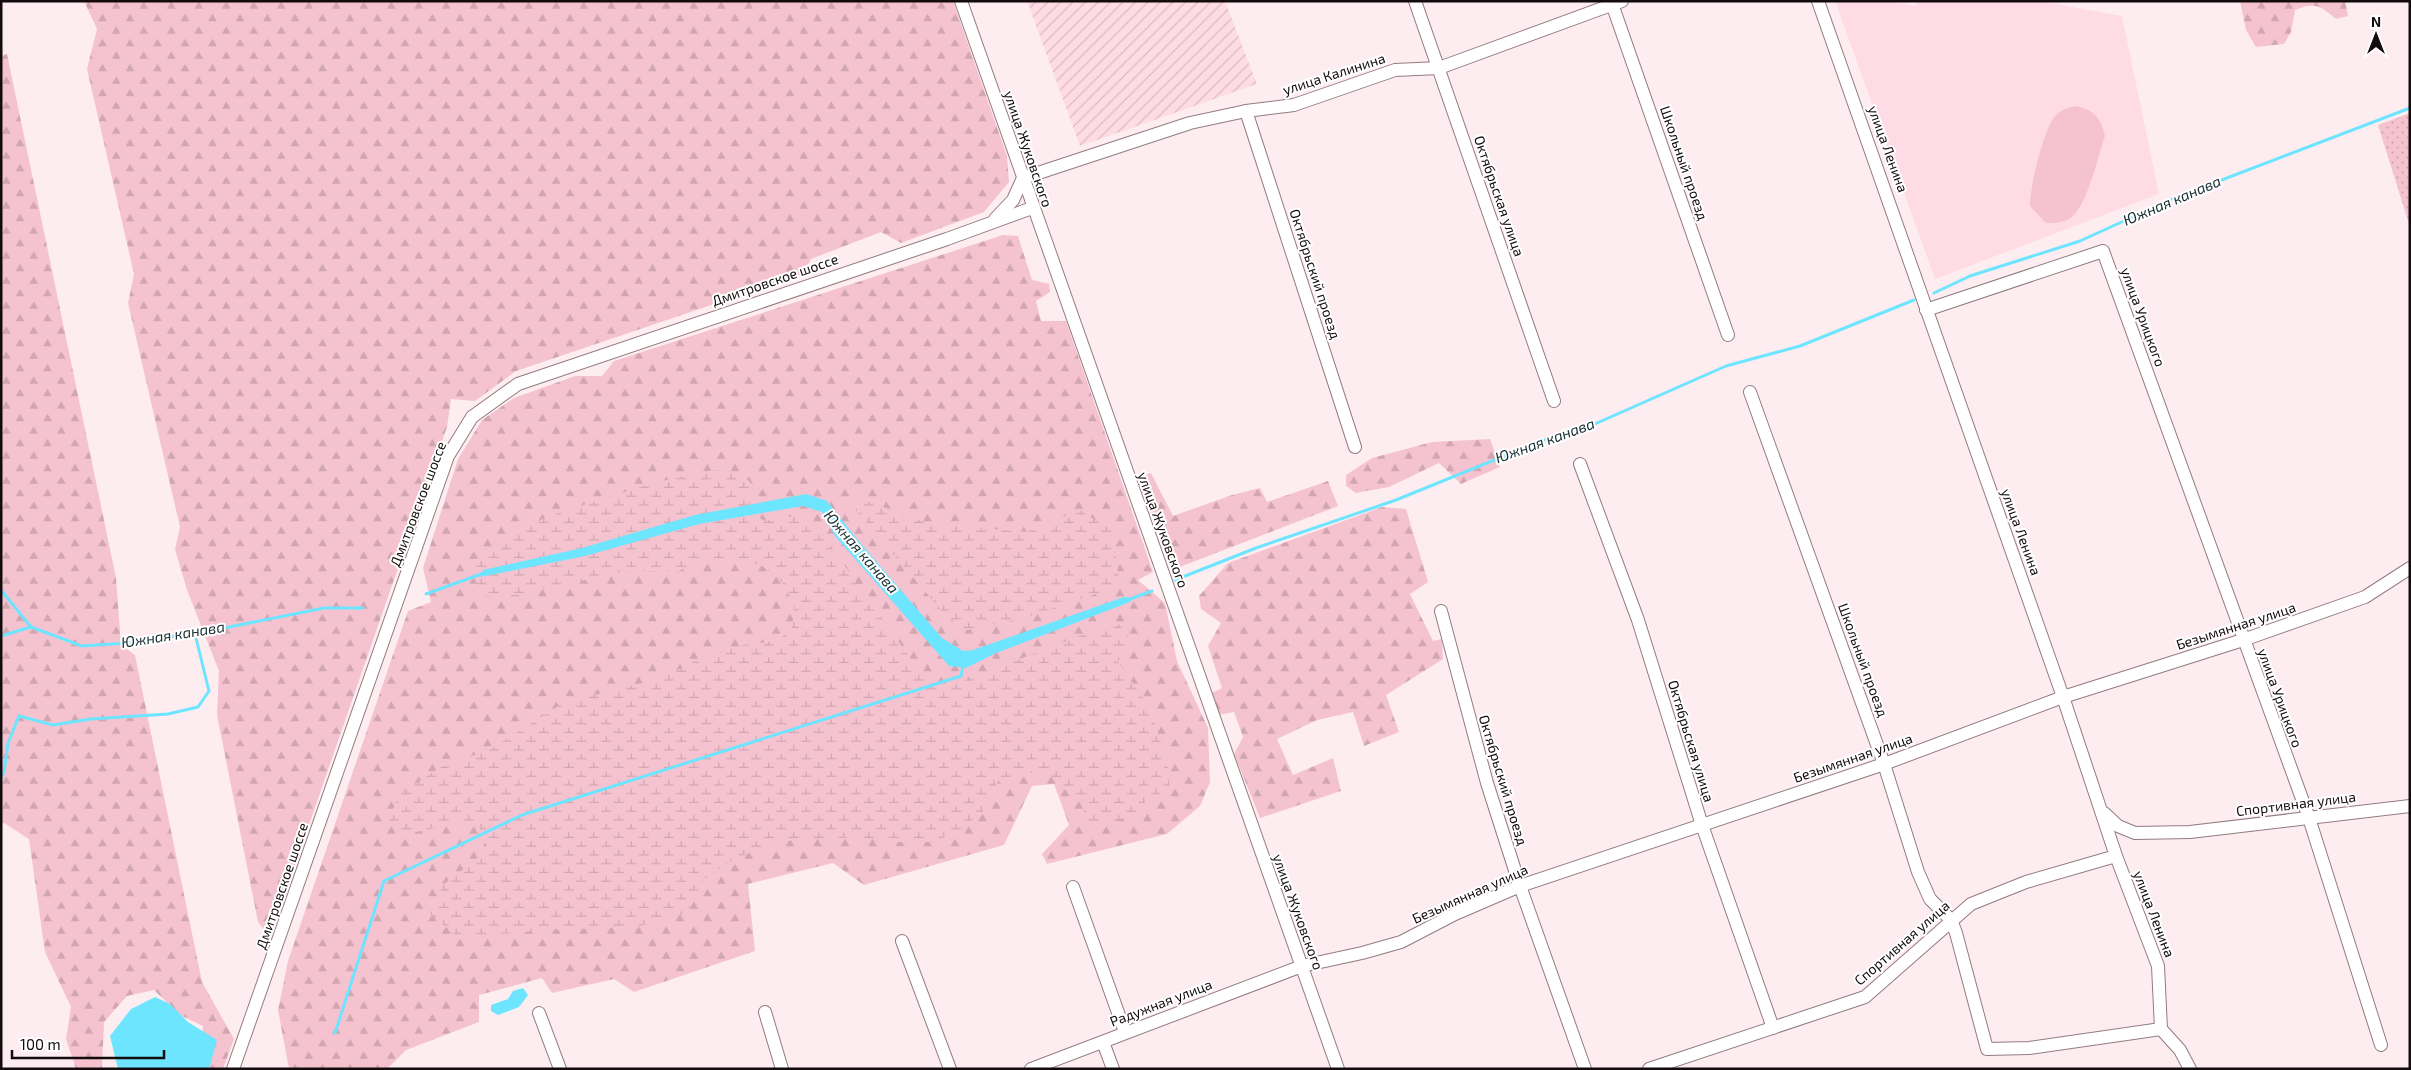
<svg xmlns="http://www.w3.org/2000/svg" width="2411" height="1070" font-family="'Exo 2',sans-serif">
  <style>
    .built { fill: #ffdce5 }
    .industrial { fill: url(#industrial-furrows) }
    .forest { fill: url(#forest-firs) }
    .wetland { fill: url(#wetland-marsh) }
    .garden { fill: url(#garden-dots) }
    .pitch { fill: #f5c3d0 }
    .water { fill: #6de5ff }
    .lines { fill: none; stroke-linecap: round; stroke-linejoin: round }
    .stream { stroke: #6de5ff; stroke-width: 3 }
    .minor-casing { stroke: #937b81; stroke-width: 14 }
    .minor { stroke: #fff; stroke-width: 12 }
    .labels { text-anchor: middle; stroke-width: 4; stroke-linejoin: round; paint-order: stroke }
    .street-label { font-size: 14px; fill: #130b0d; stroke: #fff }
    .water-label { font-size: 15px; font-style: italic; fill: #182e32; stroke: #fff }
  </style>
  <defs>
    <pattern id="industrial-furrows" width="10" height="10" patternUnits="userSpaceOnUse" patternTransform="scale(1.25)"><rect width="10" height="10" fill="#ffdce5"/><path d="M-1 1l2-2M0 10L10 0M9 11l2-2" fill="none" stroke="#dabbc3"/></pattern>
    <pattern id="forest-firs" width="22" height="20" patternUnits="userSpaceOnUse" patternTransform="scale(1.25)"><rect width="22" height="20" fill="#f5c3d0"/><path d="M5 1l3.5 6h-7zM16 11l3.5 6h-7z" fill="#d1a6b1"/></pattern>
    <pattern id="wetland-marsh" width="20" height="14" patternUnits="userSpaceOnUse" patternTransform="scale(1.25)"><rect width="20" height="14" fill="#f5c3d0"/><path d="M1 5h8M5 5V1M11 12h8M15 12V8" fill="none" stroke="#d1a6b1"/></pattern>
    <pattern id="garden-dots" width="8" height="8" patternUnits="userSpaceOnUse" patternTransform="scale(1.25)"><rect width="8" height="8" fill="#f5c3d0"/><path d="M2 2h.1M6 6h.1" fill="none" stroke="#d1a6b1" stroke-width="1.8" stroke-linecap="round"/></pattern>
  </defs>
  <rect width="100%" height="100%" fill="#fdedf1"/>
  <path class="built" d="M1835,1h54l27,5 1,-5h124l81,15 37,178 -224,85z"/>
  <path class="industrial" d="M1027,1h198l32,83 -177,62z"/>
  <g class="forest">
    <path d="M84,1h869l54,155 2,26 -25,30 -83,31 -20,-11 -70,27 -8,15 -287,97 -41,30 -24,-2 -4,28 -177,510 -12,-15 -41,-207 2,-44 -32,-81 -12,-41 5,-22 -52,-224 6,-29 -47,-205 10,-40z"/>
    <path d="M2240,1h105l3,15 -12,3c-16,-14 -21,-17 -41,-9l-4,22 -7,12 -28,3 -10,-17z"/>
    <path d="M7,54l109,524 5,67 14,10 67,327 32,57 -11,30h-21l-2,-6 3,-37 -23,-11 -26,-25 -27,6 -23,26 -2,47h-26l-10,-30 5,-32 -26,-55 -16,-113 -25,-16 -3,1v-768z"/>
    <path d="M1003,235l15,1 14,44 17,4 1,8 -14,9 5,20h25l87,251 -15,8 27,23 12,58 31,67 2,54 -10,24 -33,28 -120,30 -5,-10 27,-29 -15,-41 -22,2 -28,59 -140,40 -31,-22 -85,21 7,67 -121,41 -20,-13 -62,14 -10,-15 -63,17v27l-73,28 -19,19h-98l-11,-59 10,-49 120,-350 23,-9 -8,-34 35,-109 24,-39 32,-22 61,-22h27l12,-15z"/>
    <path d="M1490,439l10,28 -39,17 -22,-21 -50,24 -33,6 -10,-7v-11l26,-17 60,-16z"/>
    <path d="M1151,473l22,43 59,-21 28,-7 7,14 61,-21 10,25 -161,62 -16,-24 3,-25 -13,-5 -17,-35z"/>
    <path d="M1382,507l24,2 22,73 -18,12 23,47 9,-2 1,20 -57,36 13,37 -35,14 -11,-34 -36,8 -40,19 16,36 40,-17 8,33 -81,27 -26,-64 9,-17 -9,-25 -21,4 -6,-21 15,-7 -14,-42 13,-23 -20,-14 -2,-13 29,-33z"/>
  </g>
  <g class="wetland">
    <path d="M713,470l26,2 12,11 -2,19 2,13 15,6 16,-4 18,-1 14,6 98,139 18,18 20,7 166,-64c18,14 14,23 2,40l32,46 17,53 3,28 -22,10 -15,17 -34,8 -11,-1 -8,-22 -28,-25 -27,-4 -27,9 -11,27 -27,22 -27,12h-34l-42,-5 -73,4 -49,17 -33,23 -14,32 -52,14 -92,3 -51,5 -39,-1 -24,-21 13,-28 45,-35 -9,-23 -21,-4 -56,12 -13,-16 10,-24 40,-27 52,-19 72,-46 99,-25 35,-18 47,-15 35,-5 14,-14 1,-22 -13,-23 -17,-14 -18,-6 -21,-2 -24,2 -22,10h-53l-107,24 -36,1 -12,-25 13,-17 22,-20 52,-21 95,-30z"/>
    <path d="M861,499l70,25 96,8 53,-22 32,21 8,55 -99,33 -54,11 -21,-14 -93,-109z"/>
  </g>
  <path class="garden" d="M2410,113v114l-32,-102z"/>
  <path class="pitch" d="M2076,106c18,4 25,12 29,30 -7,20 -18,73 -36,83 -7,4 -15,4 -23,4l-16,-17c0,-20 13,-75 25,-90 6,-7 13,-8 21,-10z"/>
  <g class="water">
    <path d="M806,494l21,7 29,37 86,100 21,13 10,-1 151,-53 9,1 -3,4 -134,51 -30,15 -17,-2 -114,-130 -13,-24 -19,-6 -104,18 -114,32 -105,21 3,-7 99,-22 113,-33z"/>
    <path d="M523,988l5,7 -9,12 -21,8 -7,-4v-6l17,-6 5,-8z"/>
    <path d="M155,997l15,7 18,18 29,18 -8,29h-91l-8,-33 21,-27z"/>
  </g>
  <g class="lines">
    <g class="stream">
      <path d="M1934,293l36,-17 110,-35 92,-42 238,-91"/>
      <path d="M1175,580l81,-32 140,-48 145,-59 56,-18 129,-57 74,-20 114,-46"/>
      <path d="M1,590l30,37 51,19 45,-3 77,-11 120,-24h39"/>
      <path d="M426,594l58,-21"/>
      <path d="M1130,599l22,-8"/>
      <path d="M1,636l30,-9"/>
      <path d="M1,777l3,-5 4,-29 11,-27 34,9 38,-6 77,-5 30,-7 11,-16 -14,-57"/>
      <path d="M335,1033l49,-152 138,-66 439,-139 2,-11"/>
    </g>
    <g class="minor-casing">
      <g id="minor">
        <path d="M961,1l377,1068"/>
        <path d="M1415,1l139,400"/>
        <path d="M1611,1l117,334"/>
        <path d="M1818,1l245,696 53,159 42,110 3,63 19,21 10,19"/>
        <path d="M1246,111l109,336"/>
        <path d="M1023,178l167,-55 56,-12 48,-6 101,-35 44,-2 183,-67"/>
        <path d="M995,219l18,-19 10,-22"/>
        <path d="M1926,310l177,-59 206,567 72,227"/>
        <path d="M1750,392l134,372 34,108 12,27 21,21 5,13 31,116 42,-1 132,-19"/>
        <path d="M1580,464l58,156 64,205 71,203"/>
        <path d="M1441,611l46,172 33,103 65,183"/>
        <path d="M2104,813l14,13 17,7 55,-1 220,-26"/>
        <path d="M1073,887l52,145"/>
        <path d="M902,941l48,128"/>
        <path d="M765,1012l17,57"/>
        <path d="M539,1013l21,56"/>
        <path d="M1103,1042l10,27"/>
        <path d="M233,1069l215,-613 24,-39 46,-33 429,-145 85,-31"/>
        <path d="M1031,1069l271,-103 60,-13 39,-11 54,-28 65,-28 364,-122 179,-67 180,-57 122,-43 45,-29"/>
        <path d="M1649,1069l216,-72 106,-93 55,-22 90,-26"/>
      </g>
    </g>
    <use href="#minor" class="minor"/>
  </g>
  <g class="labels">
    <g class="street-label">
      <text transform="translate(1334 74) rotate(-18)" y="5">улица Калинина</text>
      <text transform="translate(1028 149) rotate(71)" y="5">улица Жуковского</text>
      <text transform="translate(1888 149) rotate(70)" y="5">улица Ленина</text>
      <text transform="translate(1684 163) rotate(71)" y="5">Школьный проезд</text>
      <text transform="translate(1499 196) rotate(71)" y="5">Октябрьская улица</text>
      <text transform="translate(1315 274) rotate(72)" y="5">Октябрьский проезд</text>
      <text transform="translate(775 280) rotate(-19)" y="5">Дмитровское шоссе</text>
      <text transform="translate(2143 317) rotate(70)" y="5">улица Урицкого</text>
      <text transform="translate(418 504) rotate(-69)" y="5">Дмитровское шоссе</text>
      <text transform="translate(1163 530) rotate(70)" y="5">улица Жуковского</text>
      <text transform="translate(2021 532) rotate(70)" y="5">улица Ленина</text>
      <text transform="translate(2236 626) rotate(-18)" y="5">Безымянная улица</text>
      <text transform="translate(1863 660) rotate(70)" y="5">Школьный проезд</text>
      <text transform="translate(2280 698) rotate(70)" y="5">улица Урицкого</text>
      <text transform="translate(1691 741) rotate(73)" y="5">Октябрьская улица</text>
      <text transform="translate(1853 758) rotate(-19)" y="5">Безымянная улица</text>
      <text transform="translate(1503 780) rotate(73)" y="5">Октябрьский проезд</text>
      <text transform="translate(2296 804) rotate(-7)" y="5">Спортивная улица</text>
      <text transform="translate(282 886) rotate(-71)" y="5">Дмитровское шоссе</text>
      <text transform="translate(1470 894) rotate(-24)" y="5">Безымянная улица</text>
      <text transform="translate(1298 912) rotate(70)" y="5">улица Жуковского</text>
      <text transform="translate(2154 914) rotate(69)" y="5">улица Ленина</text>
      <text transform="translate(1902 943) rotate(-41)" y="5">Спортивная улица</text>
      <text transform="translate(1161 1003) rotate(-21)" y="5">Радужная улица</text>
    </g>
    <g class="water-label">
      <text transform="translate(2172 201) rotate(-23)" y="5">Южная канава</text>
      <text transform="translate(1545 441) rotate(-20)" y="5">Южная канава</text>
      <text transform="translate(861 552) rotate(49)" y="5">Южная канава</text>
      <text transform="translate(173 635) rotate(-9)" y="5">Южная канава</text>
    </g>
  </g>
  <rect width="2411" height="1070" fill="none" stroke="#130b0d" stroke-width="5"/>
  <g transform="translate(2376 35)" stroke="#ffffff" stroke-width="4" paint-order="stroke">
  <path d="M0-4L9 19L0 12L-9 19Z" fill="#130b0d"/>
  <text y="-8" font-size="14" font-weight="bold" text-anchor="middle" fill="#130b0d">N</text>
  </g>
  <path d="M12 1050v8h152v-8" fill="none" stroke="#130b0d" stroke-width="2.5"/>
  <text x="20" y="1050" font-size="15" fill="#130b0d" stroke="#ffffff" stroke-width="4" paint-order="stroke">100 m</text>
</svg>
